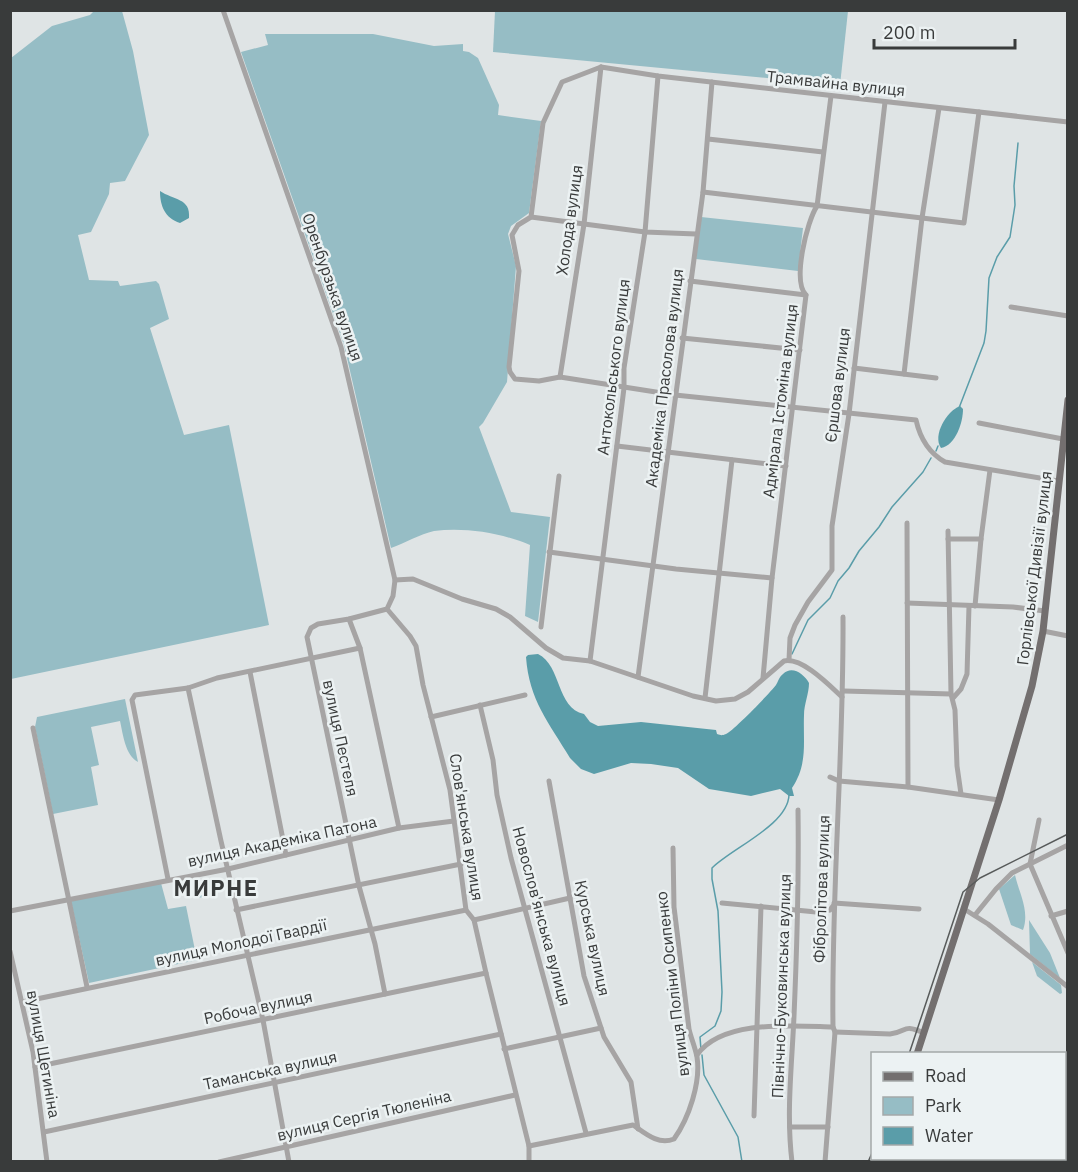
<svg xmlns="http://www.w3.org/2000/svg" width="1078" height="1172" font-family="'IBM Plex Sans',sans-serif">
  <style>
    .green { fill: #96bdc5 }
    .water { fill: #5a9da9 }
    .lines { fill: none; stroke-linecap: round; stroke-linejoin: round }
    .stream { stroke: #5a9da9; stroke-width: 1.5 }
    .minor { stroke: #a6a4a4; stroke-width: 5 }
    .major { stroke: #736f6f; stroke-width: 7 }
    .tram { stroke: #585b5b; stroke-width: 1.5 }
    .labels { text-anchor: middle; stroke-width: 5; stroke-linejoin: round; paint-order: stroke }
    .street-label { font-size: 16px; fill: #393b3b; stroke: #ecf2f3 }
    .district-label { font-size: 22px; font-weight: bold; letter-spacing: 1.5px; fill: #393b3b; stroke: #ecf2f3 }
  </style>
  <rect width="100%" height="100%" fill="#dfe4e5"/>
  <g class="green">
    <path d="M94,11h28l11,40 16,84 -24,46 -15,2 -1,11 -18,38 -13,3 11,45 29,1 2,5 36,-5 3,3 10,35 -19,9 34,107 45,-10 40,200 -258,54v-621l41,-32 38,-11z"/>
    <path d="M495,11h353l-8,74 -347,-33z"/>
    <path d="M265,34h108l61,12 29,-2v7l6,1 9,6 21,47 -1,10 43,6 -12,92 -18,13 -3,8 8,32 -9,116 -24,41 -4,4 32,85 39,5 -12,105 -13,-6 5,-71c-28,-12 -65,-18 -96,-14 -14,3 -29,12 -43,17l-47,-203 -103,-293 27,-7z"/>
    <path d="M701,217l102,11 -5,43 -102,-12z"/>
    <path d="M125,699l13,63c-13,-7 -15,-28 -18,-41l-29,6 8,38 -8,2 7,38 -45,9 -18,-87 2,-10z"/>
    <path d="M1015,875c4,18 15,36 8,55l-12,-5 -12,-36z"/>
    <path d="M214,879l3,15 -19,4 -3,-15z"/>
    <path d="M161,883l7,26 18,-3 11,54 -108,23 -18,-82z"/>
    <path d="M1029,920l21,33 10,25 -30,-24z"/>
    <path d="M1032,962l29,23 1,8 -2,1 -23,-18z"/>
  </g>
  <g class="water">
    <path d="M160,191c13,9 31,7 29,27l-9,5c-15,-5 -20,-17 -20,-32z"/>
    <path d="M960,406l3,3c0,13 -7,36 -22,39 -9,-13 6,-37 19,-42z"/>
    <path d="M538,654c24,12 18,54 46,60l6,8 8,4 43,-4 75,8 1,4c4,1 4,2 9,0 7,-3 43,-40 50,-49 2,-3 3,-8 7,-11 9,-9 21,0 26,9 0,11 -5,21 -5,32 -1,28 4,49 -12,73l2,8h-5l-9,-7 -29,7 -42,-7 -31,-21 -27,-4 -20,-1 -37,11 -13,-5 -11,-11c-21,-35 -41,-58 -44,-101l2,-2z"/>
  </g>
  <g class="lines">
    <g class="stream">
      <path d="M959,408l25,-65 2,-12 3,-53 8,-21 13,-20 5,-32 -1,-19 4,-43"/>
      <path d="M936,451l2,-5"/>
      <path d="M792,654l16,-34 22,-22 8,-17 11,-13 10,-17 20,-24 13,-20 31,-35 8,-14"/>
      <path d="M701,1050l-1,-13 15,-11 6,-15 1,-19 -4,-81 -6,-32v-11c20,-20 76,-43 77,-73"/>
      <path d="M702,1055l2,20 34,62 4,25"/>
    </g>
    <g class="minor">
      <path d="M223,10l118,337 54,233 -2,16 -6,13 -38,10 -31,5 -7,4 -4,9 52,249 16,58 10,50"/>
      <path d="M601,67l-39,15 -19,41 -12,94 -13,8 -6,10 7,36 -10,96 1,5 5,7 24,2 21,-4 115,18 241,25c4,18 13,33 29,42l113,19"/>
      <path d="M601,67l57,9 410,46"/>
      <path d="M708,139l115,13"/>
      <path d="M703,192l261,31 15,-111"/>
      <path d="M531,217l114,15 51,2"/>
      <path d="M690,281l116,14"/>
      <path d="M1011,307l57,9"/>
      <path d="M682,338l118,12"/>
      <path d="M854,368l82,10"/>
      <path d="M904,374l18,-156 17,-110"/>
      <path d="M560,377l24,-153 17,-157"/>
      <path d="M979,423l84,16"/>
      <path d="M617,446l169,20"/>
      <path d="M907,523l1,264"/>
      <path d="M948,531l3,163 4,16 2,56 4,28"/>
      <path d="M948,539h33"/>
      <path d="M549,552l127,17 96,9"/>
      <path d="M395,580l18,-1 49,20 34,10 14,8 36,31 17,10 27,3 103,35 23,5 19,-2 13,-7 36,-31c18,-4 45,24 58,36"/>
      <path d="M907,603l106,4 32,4"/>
      <path d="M975,606l6,-67 9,-69"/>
      <path d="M387,609l23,27 6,10 7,39 27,105 16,120 8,10 12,53 43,173v16"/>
      <path d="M349,619l11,29 39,180"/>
      <path d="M541,627l18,-151"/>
      <path d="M1043,631l25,5"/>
      <path d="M789,660l1,-22 5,-13 13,-23 24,-32v-44l17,-112 36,-312"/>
      <path d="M590,661l34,-273v-20l21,-136 13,-156"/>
      <path d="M250,672l36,183"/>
      <path d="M638,677l65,-485 9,-110"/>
      <path d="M763,678l9,-100 34,-283c-14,-14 1,-74 11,-89l14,-110"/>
      <path d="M188,688l33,153 42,179 26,142"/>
      <path d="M844,691l107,3"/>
      <path d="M705,698l27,-238"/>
      <path d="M953,698l8,-9 6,-15 2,-68"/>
      <path d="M480,705l13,55 4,35 14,63 75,275"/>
      <path d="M431,717l94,-22"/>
      <path d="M33,728l54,259"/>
      <path d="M830,777l9,4 69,6 91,13"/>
      <path d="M549,781l35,195 20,61 27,45 7,47"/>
      <path d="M1039,820l-9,44 38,89"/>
      <path d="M168,879l-36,-179 3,-5 53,-7 29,-10 143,-30"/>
      <path d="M722,903l94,9 14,-2 3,-4"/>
      <path d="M834,903l85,6"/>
      <path d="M964,909l24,15 80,63"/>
      <path d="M236,910l225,-46"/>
      <path d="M10,911l218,-42 171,-41 55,-7"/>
      <path d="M975,915l21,-26 16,-16 56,-28"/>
      <path d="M1051,916l17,-5"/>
      <path d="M474,920l96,-22"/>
      <path d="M10,951l23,101 14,110"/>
      <path d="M22,1002l444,-92"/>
      <path d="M835,1032l55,2c18,-2 12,-11 34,-1"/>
      <path d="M504,1049l97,-21"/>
      <path d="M697,1055c25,-36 97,-29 136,-28"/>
      <path d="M35,1067l451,-94"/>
      <path d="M754,1116l7,-210"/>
      <path d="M790,1127h38"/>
      <path d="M44,1132l457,-98"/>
      <path d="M1064,1136l4,-2"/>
      <path d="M529,1146l104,-21c13,9 25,20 41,14 15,-21 27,-57 23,-82 -2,-10 -6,-19 -8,-28l-15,-122 -1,-59"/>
      <path d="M1045,1158v4"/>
      <path d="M219,1162l296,-67"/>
      <path d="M792,1162c-6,-49 0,-98 2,-146 3,-69 5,-137 4,-206"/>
      <path d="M825,1162l10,-130 -2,-5c-2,-137 11,-273 10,-410"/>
      <path d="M1002,1162l7,-4"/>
    </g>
    <g class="major">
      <path d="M917,1054l82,-254 33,-114 11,-55 25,-231"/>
      <path d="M877,1162l2,-4"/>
    </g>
    <g class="tram">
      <path d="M909,1054l54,-162 17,-14 88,-44"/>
      <path d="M868,1162l4,-9"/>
    </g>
  </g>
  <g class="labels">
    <g class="street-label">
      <text transform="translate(836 83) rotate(6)" y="6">Трамвайна вулиця</text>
      <text transform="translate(569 220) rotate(-82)" y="6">Холода вулиця</text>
      <text transform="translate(333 287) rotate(71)" y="6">Оренбурзька вулиця</text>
      <text transform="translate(613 367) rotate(-83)" y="6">Антокольського вулиця</text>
      <text transform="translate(664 378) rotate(-83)" y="6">Академіка Прасолова вулиця</text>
      <text transform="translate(837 385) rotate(-83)" y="6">Єршова вулиця</text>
      <text transform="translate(780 401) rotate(-83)" y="6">Адмірала Істоміна вулиця</text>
      <text transform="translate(1034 568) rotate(-83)" y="6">Горлівської Дивізії вулиця</text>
      <text transform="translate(341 738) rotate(78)" y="6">вулиця Пестеля</text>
      <text transform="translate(467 827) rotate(81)" y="6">Слов'янська вулиця</text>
      <text transform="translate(282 841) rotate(-12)" y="6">вулиця Академіка Патона</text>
      <text transform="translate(821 889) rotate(-88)" y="6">Фібролітова вулиця</text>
      <text transform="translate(542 916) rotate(75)" y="6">Новослов'янська вулиця</text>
      <text transform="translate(593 938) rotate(78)" y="6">Курська вулиця</text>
      <text transform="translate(241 942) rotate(-12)" y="6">вулиця Молодої Гвардії</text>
      <text transform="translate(672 984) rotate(-97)" y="6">вулиця Поліни Осипенко</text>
      <text transform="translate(781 986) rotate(-88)" y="6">Північно-Буковинська вулиця</text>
      <text transform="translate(258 1007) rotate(-12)" y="6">Робоча вулиця</text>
      <text transform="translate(44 1054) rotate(80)" y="6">вулиця Щетиніна</text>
      <text transform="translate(270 1070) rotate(-12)" y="6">Таманська вулиця</text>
      <text transform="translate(364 1115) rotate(-13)" y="6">вулиця Сергія Тюленіна</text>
    </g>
    <g class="district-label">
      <text x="216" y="896">МИРНЕ</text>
    </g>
  </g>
  <rect width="1078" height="1172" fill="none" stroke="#393b3b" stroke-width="24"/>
  <rect x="871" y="1052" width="195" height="108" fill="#ecf2f3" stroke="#a4a9a9" stroke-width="1.5"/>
  <rect x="883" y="1072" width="30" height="9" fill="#736f6f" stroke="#a4a9a9" stroke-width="1.5"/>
  <text x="925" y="1082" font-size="18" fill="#393b3b">Road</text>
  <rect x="883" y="1097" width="30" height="18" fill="#96bdc5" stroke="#a4a9a9" stroke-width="1.5"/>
  <text x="925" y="1112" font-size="18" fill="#393b3b">Park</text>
  <rect x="883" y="1127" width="30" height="18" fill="#5a9da9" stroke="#a4a9a9" stroke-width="1.5"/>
  <text x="925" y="1142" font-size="18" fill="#393b3b">Water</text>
  <path d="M874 39v9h141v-9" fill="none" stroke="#393b3b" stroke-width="3"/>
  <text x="883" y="39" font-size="18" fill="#393b3b" stroke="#ecf2f3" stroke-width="4.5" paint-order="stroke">200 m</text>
</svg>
